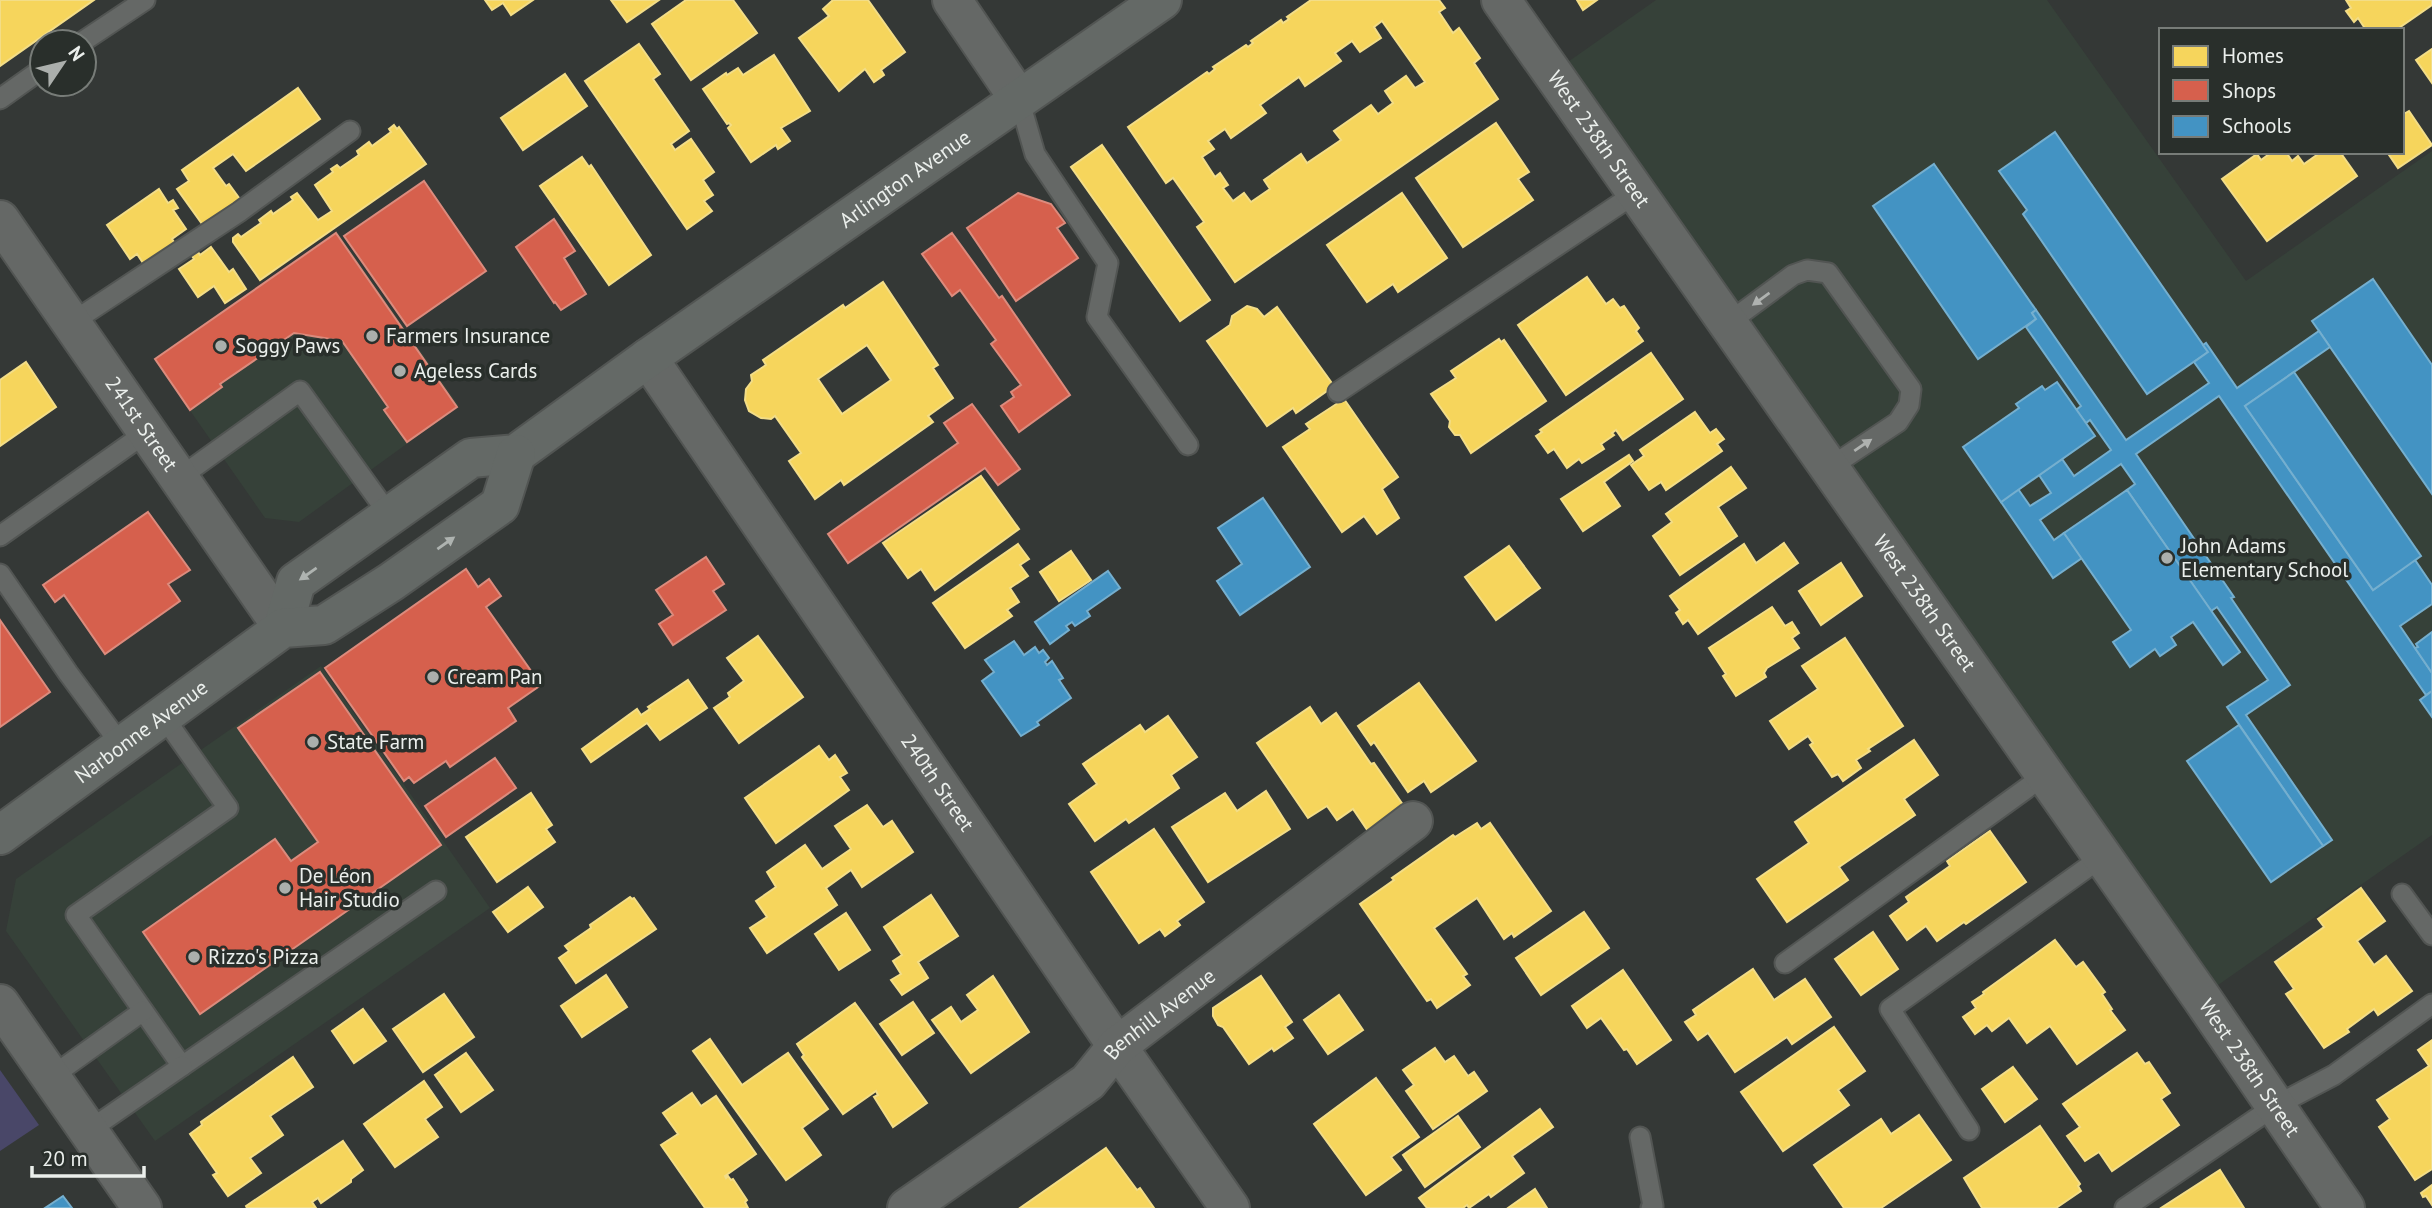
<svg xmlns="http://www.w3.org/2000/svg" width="2432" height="1208" font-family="'PT Sans',sans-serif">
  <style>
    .built { fill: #364139 }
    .green { fill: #494768 }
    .homes { fill: #f6d55c; stroke: #f3dd87; stroke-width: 2; fill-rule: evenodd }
    .shops { fill: #d6604d; stroke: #dc8b7d; stroke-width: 2 }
    .schools { fill: #4393c3; stroke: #75afcf; stroke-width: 2 }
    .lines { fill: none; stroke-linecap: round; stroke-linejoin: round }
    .lane-casing { stroke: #525553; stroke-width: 23 }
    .street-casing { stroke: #525553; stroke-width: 42 }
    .secondary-casing { stroke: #525553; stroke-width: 42 }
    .lane { stroke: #656866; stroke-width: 19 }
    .street { stroke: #656866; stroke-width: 38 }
    .secondary { stroke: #646966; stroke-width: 38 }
    .oneway { fill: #afb2b0 }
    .oneway2 { fill: #aeb3b0 }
    .poi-dot { fill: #abafac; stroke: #292f2b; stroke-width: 2.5 }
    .labels { text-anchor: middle; stroke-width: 7; stroke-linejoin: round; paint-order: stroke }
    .street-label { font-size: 21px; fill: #ebefec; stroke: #292f2b }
    .poi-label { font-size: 21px; fill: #ebefec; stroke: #292f2b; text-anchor: start }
  </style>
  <rect width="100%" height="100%" fill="#343836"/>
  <g class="built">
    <path d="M1656,0h391l199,281 186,-130v684l-231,162 -636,-933z"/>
    <path d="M337,231l122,175 -160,116 -34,-4 -111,-159z"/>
    <path d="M321,666l169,242 -335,233 -149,-210 10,-52z"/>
  </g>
  <path class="green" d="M0,1070l39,55 -39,26z"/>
  <g class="homes">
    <path d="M0,0h94l-94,66z"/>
    <path d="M485,0h48l-22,15 -8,-12 -11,7z"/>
    <path d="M611,0h48l-32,22z"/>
    <path d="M686,0h47l24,33 -66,47 -39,-56z"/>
    <path d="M833,0h35l37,52 -24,18 3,5 -10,7 -9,-13 -26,22 -40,-53 30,-22 -6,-7z"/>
    <path d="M1311,0h128l6,8 -6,4 14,21 6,-5 21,30 -6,5 24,36 -263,183 -38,-55 7,-5 -31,-44 -7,5 -38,-56 79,-55 2,2 6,-5 -2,-2 33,-22 2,2 5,-4 -2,-2 30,-21 2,3 6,-4 -2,-2zM1382,21l43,61 -10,6 -9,-12 -21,15 8,12 -15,11 -7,-9 -37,26 7,9 -34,23 -6,-9 -37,26 6,9 -19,13 -7,-9 -11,8 -10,-13 5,-3 -8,-12 -5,4 -13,-20 12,-8 -6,-8 17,-12 6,9 35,-25 -6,-8 39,-28 6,9 36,-25 -6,-8 17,-12 8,11 21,-14 -7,-11z"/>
    <path d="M1577,0h20l-14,10z"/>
    <path d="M2346,0h86v5l-36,25h-30l-8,-12 -4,4 -8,-11 5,-3z"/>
    <path d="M639,44l21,30 -7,5 36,52 -18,13 4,6 16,-11 23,33 -11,8 10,15 -9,6 8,10 -25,18 -102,-148z"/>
    <path d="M2432,49v34l-16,-23z"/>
    <path d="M774,55l36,56 -29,17 9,13 -12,8 -2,-4 -25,17 -23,-34 3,-3 -2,-2 -2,1 -24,-35 23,-16 1,2 11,-7 5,7z"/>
    <path d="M565,74l22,32 -64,44 -22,-32z"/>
    <path d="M298,88l22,31 -74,52 -13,-17 -20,14 13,18 3,-2 13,18 -37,26 -28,-39 12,-8 -7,-11z"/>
    <path d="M2409,111l23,34 -34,23 -11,-16h15v-37z"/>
    <path d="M1496,123l33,49 -11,7 15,21 -70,47 -47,-69z"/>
    <path d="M394,125l3,4 2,-2 27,37 -166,116 -27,-38v-4l5,-4 3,3 20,-14 -2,-3 12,-9 2,3 20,-14 -2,-3 6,-4 21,27 14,-9 -17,-26 18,-13 -2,-3 6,-4 3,3 19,-13 -2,-4 12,-9 3,4 19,-14 -2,-3z"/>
    <path d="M1102,145l108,155 -30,21 -109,-154z"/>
    <path d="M2272,152h14l6,9 6,-5 6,8 17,-12h19l17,24 -90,65 -45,-62 35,-25 4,6z"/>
    <path d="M582,157l7,10 2,-2 60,90 -42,30 -69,-99z"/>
    <path d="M159,189l9,14 5,-3 5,8 -5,2 13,19 -14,10 4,6 -31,21 -8,-12 -7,5 -23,-34z"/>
    <path d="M1402,193l45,65 -49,34 -5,-8 -26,18 -40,-57z"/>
    <path d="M211,247l18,25 4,-3 13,20 -21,14 -11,-17 -16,11 -19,-28 15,-10 -2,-3 6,-4 2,3z"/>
    <path d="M1587,277l19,27 7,-5 7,9 4,-2 15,22 -3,3 7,10 -77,54 -48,-70z"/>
    <path d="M883,282l55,83 -5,3 20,30 -25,18 5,6 -89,63 -3,-5 -26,19 -26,-38 12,-8 -26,-37 -4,3 -10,-1 -12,-7 -4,-11 1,-11 6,-8 -1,-6 15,-10 -3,-5 80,-55 2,3zM867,345l24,35 -49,34 -24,-35z"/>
    <path d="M1247,306l10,3 7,8 13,-10 57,79 -38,27 -3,-5 -26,18 -60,-85 23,-16 2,-9z"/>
    <path d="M1499,339l2,3 3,-2 42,61 -75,52 -11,-18h-5l-6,-8 1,-6 -19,-27 25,-16 -5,-7z"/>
    <path d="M1651,353l32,46 -60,41 -7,-10 -4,3 2,2 -13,9 3,5 -22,14 -3,-4 -12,9 -13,-19 -6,4 -12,-17 6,-4 -2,-2z"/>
    <path d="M26,362l30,45 -56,39v-66z"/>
    <path d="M1344,399l54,78 -16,12 17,29 -22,16 -13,-18 -22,16 -59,-85 27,-18 -4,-5z"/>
    <path d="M1695,412l15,21 6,-4 8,10 -7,5 5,7 -56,39 -5,-8 -12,8 -18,-25 13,-9 -4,-6z"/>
    <path d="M1629,455l4,6 -29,21 16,24 -37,25 -22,-32z"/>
    <path d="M1731,467l15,21 -28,19 19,29 -57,39 -27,-39 19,-14 -6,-8z"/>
    <path d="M981,476l38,53 -84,61 -14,-21 -13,9 -25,-35z"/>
    <path d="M1784,543l14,20 -100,71 -10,-14 -5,4 -7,-11 4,-3 -10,-14 74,-52 12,19z"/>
    <path d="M1018,544l11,15 -9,6 8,11 -18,12 9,14 -12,8 5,6 -47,32 -32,-45z"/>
    <path d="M1509,546l31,42 -44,32 -31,-43z"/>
    <path d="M1071,551l20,29 -32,21 -19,-29z"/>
    <path d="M1841,563l21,33 -41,29 -22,-34z"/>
    <path d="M1772,607l13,19 7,-4 7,11 -7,5 7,10 -32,20 -3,5 2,4 -30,19 -13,-20 3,-2 -17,-26z"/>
    <path d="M758,636l45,61 -64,46 -25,-35 16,-11 -2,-4 16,-12 -17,-23z"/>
    <path d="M1845,638l58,88 -35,23 2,2 -14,9 5,8 -18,13 -5,-7 -6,3 -22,-32 3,-2 -5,-7 -19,13 -19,-28 48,-32 -16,-23z"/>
    <path d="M688,680l19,28 -47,32 -13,-17 -56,39 -9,-13 55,-40 4,6 9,-6 -2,-2z"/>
    <path d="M1419,683l57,78 -45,31 -7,-11 -16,11 -34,-50 -3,3 -13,-19z"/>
    <path d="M1310,707l11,17 15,-11 35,51 3,-1 34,49 -36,25 -19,-28 -16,11 -10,-14 -19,12 -51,-75z"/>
    <path d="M1168,716l29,41 -26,18 8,13 -50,35 -3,-4 -31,22 -26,-37 28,-20 -14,-20 57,-39 5,7z"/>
    <path d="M1914,740l24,35 -34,24 11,16 -76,52 9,13 -61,42 -30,-43 52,-36 -14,-21z"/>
    <path d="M819,746l10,14 6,-5 12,18 -7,4 9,13 -73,53 -31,-45z"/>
    <path d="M1266,791l24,38 -82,53 -36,-55 53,-34 12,18z"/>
    <path d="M531,793l21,32 -6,4 9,13 -58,40 -31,-45z"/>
    <path d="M867,805l16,22 9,-6 21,31 -51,35 -11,-17 -25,18 11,17 -70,48 -17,-25 17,-11 -11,-16 20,-14 -9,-15 38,-27 17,24 29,-20 -16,-23z"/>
    <path d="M1477,823l4,6 9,-6 61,88 -37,26 -2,-4 -8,6 -27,-41 -43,30 33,46 -4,2 7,9 -33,23 -6,-9 -4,2 -67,-97 34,-24 -2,-2 61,-43 2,2z"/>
    <path d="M1154,829l50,73 -27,19 3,4 -15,11 -5,-7 -21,14 -48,-71z"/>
    <path d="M1990,831l36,51 -60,42 -2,-2 -27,19 -11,-15 -19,14 -17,-24 19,-14 -3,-5 44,-31 -3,-5z"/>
    <path d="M528,887l15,20 -35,25 -15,-20z"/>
    <path d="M2361,888l24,33 -28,20 17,24 12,-9 26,35 -34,24 -4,-6 -27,20 2,3 -25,16 -38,-54 8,-5 -19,-27 49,-35 -6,-8z"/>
    <path d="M931,895l27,41 -40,26 10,16 -26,17 -11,-15 10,-6 -8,-13 9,-6 -18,-28z"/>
    <path d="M630,897l2,2 2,-1 22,31 -80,54 -17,-25 10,-7 -4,-5 26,-18 -1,-3z"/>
    <path d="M1584,912l25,36 -68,47 -25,-37z"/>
    <path d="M846,913l24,37 -31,20 -24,-36z"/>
    <path d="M1873,932l25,37 -37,26 -26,-36z"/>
    <path d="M2055,940l21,27 7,-5 22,30 -3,2 10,15 -2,1 15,20 -48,34 -27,-38 -23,17 -18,-25 -17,13 -5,-6 -12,9 -12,-17 13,-9 -4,-6 12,-8 -1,-2z"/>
    <path d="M1753,969l21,31 31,-21 26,38 -39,27 -5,-7 -52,35 -27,-39 -10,7 -13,-18 11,-7 -3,-5z"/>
    <path d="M1623,970l48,70 -34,24 -10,-15 -3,1 -23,-32 -14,10 -15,-22z"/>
    <path d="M606,975l21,32 -45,30 -21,-31z"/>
    <path d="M993,976l36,56 -58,41 -39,-53 19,-13 10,15 17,-12 -11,-15z"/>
    <path d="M1261,976l31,46 -7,5 8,11 -19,13 -2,-3 -23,16 -26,-37 -5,-2 -5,-9v-8z"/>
    <path d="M444,994l30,43 -51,35 -30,-43z"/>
    <path d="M1339,995l24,35 -35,24 -24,-34z"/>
    <path d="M913,1002l21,31 -32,22 -22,-31z"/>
    <path d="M855,1003l72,100 -34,24 -19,-30 4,-2 -2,-4 -33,23 -41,-57 2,-2 -7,-11z"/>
    <path d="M363,1009l23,32 -32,22 -22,-32z"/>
    <path d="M1834,1027l31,44 -27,19 11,15 -66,46 -42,-59z"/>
    <path d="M710,1039l32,46 46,-32 40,56 -26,19 19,27 -35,25 -93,-129z"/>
    <path d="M2431,1041l1,128 -17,11 -36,-53 11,-8 -13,-19 52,-34 -11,-16z"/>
    <path d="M1435,1048l10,14 9,-6 14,20 6,-4 13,19 -54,38 -27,-38 8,-6 -11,-15z"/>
    <path d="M466,1053l27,37 -32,22 -26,-37z"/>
    <path d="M2137,1053l8,11 4,-2 21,31 -9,6 18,26 -67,46 -13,-19 -14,9 -18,-25 13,-9 -17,-23z"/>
    <path d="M293,1057l20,30 -43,29 13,19 -33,23 11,15 -33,23 -15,-21 4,-2 -27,-39 12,-9 -1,-3z"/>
    <path d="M2013,1067l24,32 -32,23 -23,-33z"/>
    <path d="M1376,1078l43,59 -28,20 10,13 -35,25 -52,-71z"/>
    <path d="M424,1081l18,26 -17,12 13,18 -43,30 -31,-43z"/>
    <path d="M692,1093l9,13 15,-10 40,58 -31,22 1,2 2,-2 3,4 2,-1 14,21 -2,2 3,6h-43l-44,-63 17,-11 -15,-21z"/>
    <path d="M1540,1109l13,18 -41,29 12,17 -33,24 -2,-3 -20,14 -2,-3 -4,3h-36l-8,-10z"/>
    <path d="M1919,1115l32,45 -70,48h-37l-30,-43 67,-46 10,15z"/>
    <path d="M1458,1116l22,31 -55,40 -22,-32z"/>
    <path d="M2040,1126l40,58 -2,2 3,5 -25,17h-74l-18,-30z"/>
    <path d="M343,1141l20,29 -12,9v3l-30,21 -3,-5 -6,4 4,6h-69l-1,-2z"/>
    <path d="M1106,1148l31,42 3,-2 14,20h-134z"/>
    <path d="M2220,1170l24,38h-83z"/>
    <path d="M2432,1185v20l-6,-9 -3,1 -2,-4z"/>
    <path d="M1535,1189l12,19h-39z"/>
  </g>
  <g class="shops">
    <path d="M424,181l62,90 -79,55 -63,-90z"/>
    <path d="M1018,193l33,11 14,19 -8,5 21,30 -62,43 -49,-73z"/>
    <path d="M554,219l21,32 -11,7 22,36 -25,16 -6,-8 -1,1 -38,-56z"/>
    <path d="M336,233l121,174 -50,35 -23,-32 4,-3 -46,-66 -48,-8 -74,51 2,3 -32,23 -35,-51z"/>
    <path d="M952,233l47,65 3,-2 68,99 -51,37 -18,-26 13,-9 -3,-5 10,-7 -30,-41 5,-4 -36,-50 -8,6 -30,-42z"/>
    <path d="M972,404l48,65 -22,16 -13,-17 -137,95 -20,-29 130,-91 -14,-20z"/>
    <path d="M148,512l42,58 -22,14 12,17 -75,53 -41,-59 -9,7 -12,-17z"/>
    <path d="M706,557l18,27 -11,7 13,19 -53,35 -14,-21 14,-9 -17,-25z"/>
    <path d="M466,569l12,18 11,-8 12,17 -15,11 55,78 -33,23 8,13 -66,46 -4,-6 -32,22 -5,-6 -5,4 -79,-113z"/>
    <path d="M0,620l50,72 -50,35z"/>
    <path d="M320,672l121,173 -241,169 -57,-82 132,-93 16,22 27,-19 -80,-114z"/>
    <path d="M495,758l21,30 -70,49 -21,-31z"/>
  </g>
  <g class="schools">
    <path d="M2055,132l153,220 -61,42 -124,-180 4,-4 -28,-39z"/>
    <path d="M1934,164l102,146 -4,3 4,6 -58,40 -105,-153z"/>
    <path d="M2373,279l59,86v129l-120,-173z"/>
    <path d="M2036,310l90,130 83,-57 -15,-21 14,-10 -5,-7 3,-2 31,45 82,-57 11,16 -85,59 128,184 42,-30 17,25v19l-32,22 32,47v18l-6,4 -207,-299 -83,58 98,143 -3,1 59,87 -44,30 86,125 -9,6 -96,-139 41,-27 -51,-73 -6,4 -84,-121 8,-6 -14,-20 -81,56 14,20 10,-7 18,25 -29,20 -52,-76 17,-13 12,17 21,-13 -12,-18 23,-16 12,17 37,-26 -21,-30 -4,3 -10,-13 5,-4 -55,-79 10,-8 -4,-6z"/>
    <path d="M2294,372l127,184 -48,34 -128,-184z"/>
    <path d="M2057,382l38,54 -94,66 -38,-55 56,-39 -3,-4 26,-18 3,4z"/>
    <path d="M2127,490l113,162 -17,13 -30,-43 -22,15 5,8 -16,11 -5,-7 -25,18 -17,-25 18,-12 -67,-97z"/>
    <path d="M1263,498l47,69 -70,48 -23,-34 25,-17 -24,-36z"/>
    <path d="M1108,571l12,17 -33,23 3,5 -15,10 -3,-4 -6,4 3,4 -19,14 -15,-22z"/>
    <path d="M2432,632v41l-17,-25 3,-1 -2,-3z"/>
    <path d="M1014,641l10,14 11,-8 4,6 4,-3 6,8 -4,4 2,3 5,-4 11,17 -4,2 12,18 -34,24 2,3 -18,11 -39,-55 12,-9 -9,-12z"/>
    <path d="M2432,691v26l-12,-17z"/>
    <path d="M2239,725l84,121 -52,36 -84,-121z"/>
    <path d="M63,1196l9,12h-27z"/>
  </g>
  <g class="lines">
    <g class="lane-casing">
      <g id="lane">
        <path d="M82,42l63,-42"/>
        <path d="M0,99l42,-30"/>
        <path d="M1019,99l16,55 73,109 -11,54 91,128"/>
        <path d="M71,323l168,-111 111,-81"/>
        <path d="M1728,323l65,-48 14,-5 21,3 83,116 -2,16 -11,17 -69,46"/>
        <path d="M1338,392l298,-199"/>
        <path d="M179,478l121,-87 90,125"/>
        <path d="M0,536l147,-104"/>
        <path d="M0,574l68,99 54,73"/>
        <path d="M163,716l65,92 -152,107 106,151 254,-175"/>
        <path d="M2402,894l30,41"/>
        <path d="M1785,963l260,-188"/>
        <path d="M51,1077l92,-66"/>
        <path d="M1969,1130l-79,-121 212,-152"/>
        <path d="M88,1131l94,-65"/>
        <path d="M1640,1137l13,69 -2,2"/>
        <path d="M2125,1208l150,-102 59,-31 98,-71"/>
      </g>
    </g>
    <g class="street-casing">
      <g id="street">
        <path d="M952,0l67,99"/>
        <path id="s1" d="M1501,0l700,997 144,211"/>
        <path id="s2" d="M0,220l283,408"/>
        <path id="s3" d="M648,358l469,688 113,162"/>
        <path d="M0,1004l142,204"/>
        <path id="s4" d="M907,1208l181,-126 29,-36 296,-225"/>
      </g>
    </g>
    <g class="secondary-casing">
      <g id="secondary">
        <path id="s5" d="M283,628l13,-46 175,-124 45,-4 132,-96 514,-358"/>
        <path id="s6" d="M0,835l283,-207 41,-3 67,-43 109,-77 16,-51"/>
      </g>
    </g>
    <use href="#lane" class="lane"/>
    <use href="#street" class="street"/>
    <use href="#secondary" class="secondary"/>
  </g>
  <defs><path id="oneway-solid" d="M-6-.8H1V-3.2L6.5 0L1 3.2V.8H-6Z" transform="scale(1.75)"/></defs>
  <g class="oneway">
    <use href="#oneway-solid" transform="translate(1761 299) rotate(144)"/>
    <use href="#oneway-solid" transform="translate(1863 445) rotate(-34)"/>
  </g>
  <g class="oneway2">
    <use href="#oneway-solid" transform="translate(446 543) rotate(-35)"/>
    <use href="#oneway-solid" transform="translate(308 574) rotate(145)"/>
  </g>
  <g class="poi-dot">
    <circle cx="372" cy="336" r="7"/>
    <circle cx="221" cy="346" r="7"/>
    <circle cx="400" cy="371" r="7"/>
    <circle cx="2167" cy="558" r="7"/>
    <circle cx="433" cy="677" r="7"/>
    <circle cx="313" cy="742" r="7"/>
    <circle cx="285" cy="888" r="7"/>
    <circle cx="194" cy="957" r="7"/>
  </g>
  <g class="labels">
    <g class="street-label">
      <text dy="7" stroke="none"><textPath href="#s1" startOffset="170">West 238th Street</textPath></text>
      <text dy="7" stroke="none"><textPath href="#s5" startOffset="784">Arlington Avenue</textPath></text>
      <text dy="7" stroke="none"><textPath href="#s2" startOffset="248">241st Street</textPath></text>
      <text dy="7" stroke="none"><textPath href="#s1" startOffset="737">West 238th Street</textPath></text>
      <text dy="7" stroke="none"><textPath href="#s6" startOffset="175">Narbonne Avenue</textPath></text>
      <text dy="7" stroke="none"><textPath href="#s3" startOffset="514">240th Street</textPath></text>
      <text dy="7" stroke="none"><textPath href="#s4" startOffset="320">Benhill Avenue</textPath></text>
      <text dy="7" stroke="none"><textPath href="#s1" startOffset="1304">West 238th Street</textPath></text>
    </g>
    <g class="poi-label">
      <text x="386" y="343">Farmers Insurance</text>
      <text x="235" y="353">Soggy Paws</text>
      <text x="414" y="378">Ageless Cards</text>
      <text x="2181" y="553">John Adams<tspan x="2181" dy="24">Elementary School</tspan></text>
      <text x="447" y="684">Cream Pan</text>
      <text x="327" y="749">State Farm</text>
      <text x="299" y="883">De Léon<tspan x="299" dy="24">Hair Studio</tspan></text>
      <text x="208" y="964">Rizzo's Pizza</text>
    </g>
  </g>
  <rect x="2159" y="28" width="245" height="126" fill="#292f2b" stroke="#777c78" stroke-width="2"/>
  <rect x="2173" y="46" width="35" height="21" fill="#f6d55c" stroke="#777c78" stroke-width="2"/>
  <text x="2222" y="63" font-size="21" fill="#ebefec">Homes</text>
  <rect x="2173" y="80" width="35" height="21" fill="#d6604d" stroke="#777c78" stroke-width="2"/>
  <text x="2222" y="98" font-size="21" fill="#ebefec">Shops</text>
  <rect x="2173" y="116" width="35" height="21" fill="#4393c3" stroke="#777c78" stroke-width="2"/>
  <text x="2222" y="133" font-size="21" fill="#ebefec">Schools</text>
  <g transform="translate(63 63) rotate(55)"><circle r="33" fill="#292f2b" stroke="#777c78" stroke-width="2"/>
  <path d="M0-5L12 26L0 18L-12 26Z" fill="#abafac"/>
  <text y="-10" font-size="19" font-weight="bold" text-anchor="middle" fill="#ebefec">N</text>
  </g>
  <path d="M32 1166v10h112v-10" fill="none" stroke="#ebefec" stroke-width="3.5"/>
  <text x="42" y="1166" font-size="21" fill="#ebefec" stroke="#292f2b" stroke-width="5" paint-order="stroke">20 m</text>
</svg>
